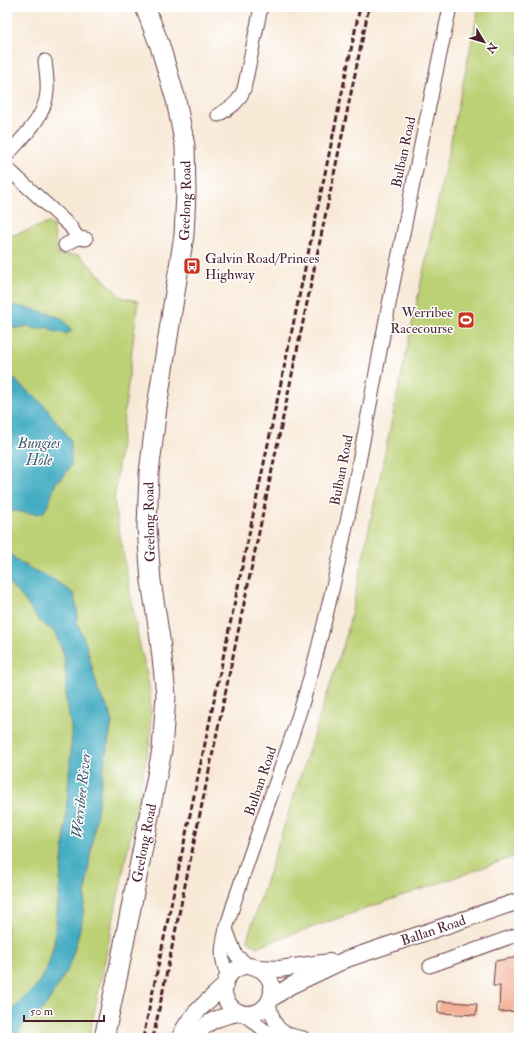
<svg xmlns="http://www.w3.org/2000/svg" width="526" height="1045" font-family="'IM FELL Double Pica',serif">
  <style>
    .green { fill: #bcd074; stroke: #837850 }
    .water { fill: #42acc2; stroke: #466676 }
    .building { fill: #f3b297 }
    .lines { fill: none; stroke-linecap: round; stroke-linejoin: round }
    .minor-casing { stroke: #643d45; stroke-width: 15 }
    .major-casing { stroke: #643d45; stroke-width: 18 }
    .highway-casing { stroke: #643d45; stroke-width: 21 }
    .minor { stroke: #fff; stroke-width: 13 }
    .major { stroke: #fff; stroke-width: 16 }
    .highway { stroke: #fff; stroke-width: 19 }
    .rail { stroke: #4a1f2b; stroke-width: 3; stroke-dasharray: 6 3; stroke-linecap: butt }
    .labels { text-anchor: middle; stroke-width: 3; stroke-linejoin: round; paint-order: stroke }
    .street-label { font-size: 14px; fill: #4a1f2b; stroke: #fff }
    .poi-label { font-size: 14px; fill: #4a1f2b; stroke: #fff; text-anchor: start }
    .water-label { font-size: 15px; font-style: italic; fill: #465e6f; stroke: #fff }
  </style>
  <rect width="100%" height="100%" fill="#fff"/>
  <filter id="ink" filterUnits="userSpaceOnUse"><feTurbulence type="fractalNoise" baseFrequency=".025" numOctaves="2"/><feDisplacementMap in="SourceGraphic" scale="8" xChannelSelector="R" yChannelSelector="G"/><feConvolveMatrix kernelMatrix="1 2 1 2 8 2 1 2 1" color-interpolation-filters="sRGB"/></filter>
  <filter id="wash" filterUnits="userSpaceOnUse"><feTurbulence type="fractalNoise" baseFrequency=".012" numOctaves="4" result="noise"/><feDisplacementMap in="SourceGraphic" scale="16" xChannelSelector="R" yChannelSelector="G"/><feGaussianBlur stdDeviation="0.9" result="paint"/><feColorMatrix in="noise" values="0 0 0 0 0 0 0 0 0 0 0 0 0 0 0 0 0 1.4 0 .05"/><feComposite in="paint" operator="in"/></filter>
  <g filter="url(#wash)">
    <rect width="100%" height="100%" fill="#f8e9d7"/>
    <g class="green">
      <path d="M479,7h40v848l-263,92 -9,-7 100,-307z"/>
      <path d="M49,223l4,3 5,29h22l41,42 17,4 -24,200 25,141 8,32 3,19 1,43 -62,302h-73l7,-13 13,-9 9,-9 23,-38 8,-25 6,-23 7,-58 16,-104 7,-37 -2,-11 -11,-18 -14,-52 -8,-18v-14l-21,-28 -20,-9 -26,-17 -3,-6v-39l9,1 32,-6 8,-23 7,-5 8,-12 -1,-25 -27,-36 -23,-19 -13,-14v-44l10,1 12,-2 6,3 12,-2 6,4h19c-3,-4 -6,-9 -10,-12 -9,-6 -45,-14 -55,-14v-68z"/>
      <path d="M7,581l16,17 17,24 14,9 10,23 2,25v18l6,37 -7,97 -11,113 -6,22 -11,20 -30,29v-206l4,-5 -4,1z"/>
    </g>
    <g class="water">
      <path d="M7,305c10,0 46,8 55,14 4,3 7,8 10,12l-6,3 -13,-3 -6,-4 -12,2 -6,-3 -12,2 -10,-1z"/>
      <path d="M7,371l13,14 23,19 28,36v25l-8,12 -7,5 -8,23 -5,8 -9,1 -27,-4z"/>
      <path d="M7,549c8,16 34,23 49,32 6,4 12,9 18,13l3,15v14l8,18 14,52 11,18 2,11 -7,37 -16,104 -7,58 -6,23 -8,25 -23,38 -9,9 -13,9 -7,13h-9v-23l30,-30 11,-19 6,-22 11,-113 7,-97 -6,-37v-18l-2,-25 -10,-23 -14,-9 -17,-24 -16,-17z"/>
    </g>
    <g id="blocks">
      <g class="building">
        <path d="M519,957v54l-20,1 1,-26h-7l2,-25z"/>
        <path d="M438,1001l39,3 -1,11 -38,-2z"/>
      </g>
    </g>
  </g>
  <g filter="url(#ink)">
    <use href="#blocks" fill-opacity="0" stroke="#643d45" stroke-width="1"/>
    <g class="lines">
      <g class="minor-casing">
        <g id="minor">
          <path d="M218,115c13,-8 20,-11 26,-26l17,-82"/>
          <path d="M7,155c16,-18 38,-37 40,-63 1,-10 -1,-21 -2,-31"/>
          <path d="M7,168l63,58 8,12"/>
          <path d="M65,245l13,-7 8,1"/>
          <path d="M226,929l10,26 13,11"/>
          <path d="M430,966l89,-32"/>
          <path d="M228,977c-8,-19 -7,-28 -2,-48 28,-95 68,-185 92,-281 27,-105 46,-212 66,-318 21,-108 43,-216 66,-323"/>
          <path d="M269,1003c5,23 9,31 34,35"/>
          <path d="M243,1014l32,24"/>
        </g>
      </g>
      <g class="major-casing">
        <g id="major">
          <circle cx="248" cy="990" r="24"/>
          <path d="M258,968l21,1 51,-7"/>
          <path id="s1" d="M271,999l19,-13 57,-27 172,-58"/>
          <path d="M180,1038c7,-22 30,-38 45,-53"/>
          <path d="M196,1038c9,-18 24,-21 42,-25"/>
        </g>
      </g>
      <g class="highway-casing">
        <g id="highway">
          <path id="s2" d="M104,1038l14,-64 44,-224 4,-55 -6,-56 -9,-58 -4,-54 2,-54 8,-66 27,-172 2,-43 -1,-46 -9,-46 -16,-54 -15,-39"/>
        </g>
      </g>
      <use href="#minor" class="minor"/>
      <use href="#major" class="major"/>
      <use href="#highway" class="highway"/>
      <g class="rail">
        <path d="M143,1038l217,-1031"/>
        <path d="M153,1038l216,-1031"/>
      </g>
    </g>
  </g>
  <defs>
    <g id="bus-square" transform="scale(0.9)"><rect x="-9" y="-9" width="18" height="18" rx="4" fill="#c8321e" stroke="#fff"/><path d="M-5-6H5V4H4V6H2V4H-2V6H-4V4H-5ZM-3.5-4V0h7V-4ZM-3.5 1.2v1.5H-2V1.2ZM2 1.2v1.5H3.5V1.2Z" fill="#fff"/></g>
    <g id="stadium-square" transform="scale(0.9)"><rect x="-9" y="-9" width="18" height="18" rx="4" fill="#c8321e" stroke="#fff"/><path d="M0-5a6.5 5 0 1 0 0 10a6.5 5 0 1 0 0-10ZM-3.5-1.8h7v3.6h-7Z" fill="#fff"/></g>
  </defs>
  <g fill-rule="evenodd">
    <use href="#bus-square" x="192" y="266"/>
    <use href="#stadium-square" x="466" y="320"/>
  </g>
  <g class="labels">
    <g class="street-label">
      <text transform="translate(403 152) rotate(-78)" y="5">Bulban Road</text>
      <text dy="5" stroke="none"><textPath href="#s2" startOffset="847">Geelong Road</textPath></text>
      <text transform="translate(341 470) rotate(-79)" y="5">Bulban Road</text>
      <text transform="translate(149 522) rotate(-91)" y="5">Geelong Road</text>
      <text transform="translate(260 781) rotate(-71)" y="5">Bulban Road</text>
      <text dy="5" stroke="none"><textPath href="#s2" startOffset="199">Geelong Road</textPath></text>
      <text dy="5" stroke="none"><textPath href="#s1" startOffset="177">Ballan Road</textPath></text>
    </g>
    <g class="poi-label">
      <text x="205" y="263">Galvin Road/Princes<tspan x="205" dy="16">Highway</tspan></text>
      <text x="453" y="317" text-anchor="end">Werribee<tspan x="453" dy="16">Racecourse</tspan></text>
    </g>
    <g class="water-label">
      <text x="39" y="448">Bungies<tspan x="39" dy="17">Hole</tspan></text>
      <text transform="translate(81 795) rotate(-84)" y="5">Werribee River</text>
    </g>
  </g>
  <rect width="526" height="1045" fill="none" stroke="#fff" stroke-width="24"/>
  <g transform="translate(484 42) rotate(128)" stroke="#ffffff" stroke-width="3" paint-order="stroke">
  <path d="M0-3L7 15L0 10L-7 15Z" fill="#4a1f2b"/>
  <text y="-6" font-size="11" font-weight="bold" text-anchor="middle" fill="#4a1f2b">N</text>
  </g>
  <path d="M24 1015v6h80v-6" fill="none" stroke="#4a1f2b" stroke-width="2"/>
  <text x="30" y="1015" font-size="12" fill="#4a1f2b" stroke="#ffffff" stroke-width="3" paint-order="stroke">50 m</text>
</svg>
